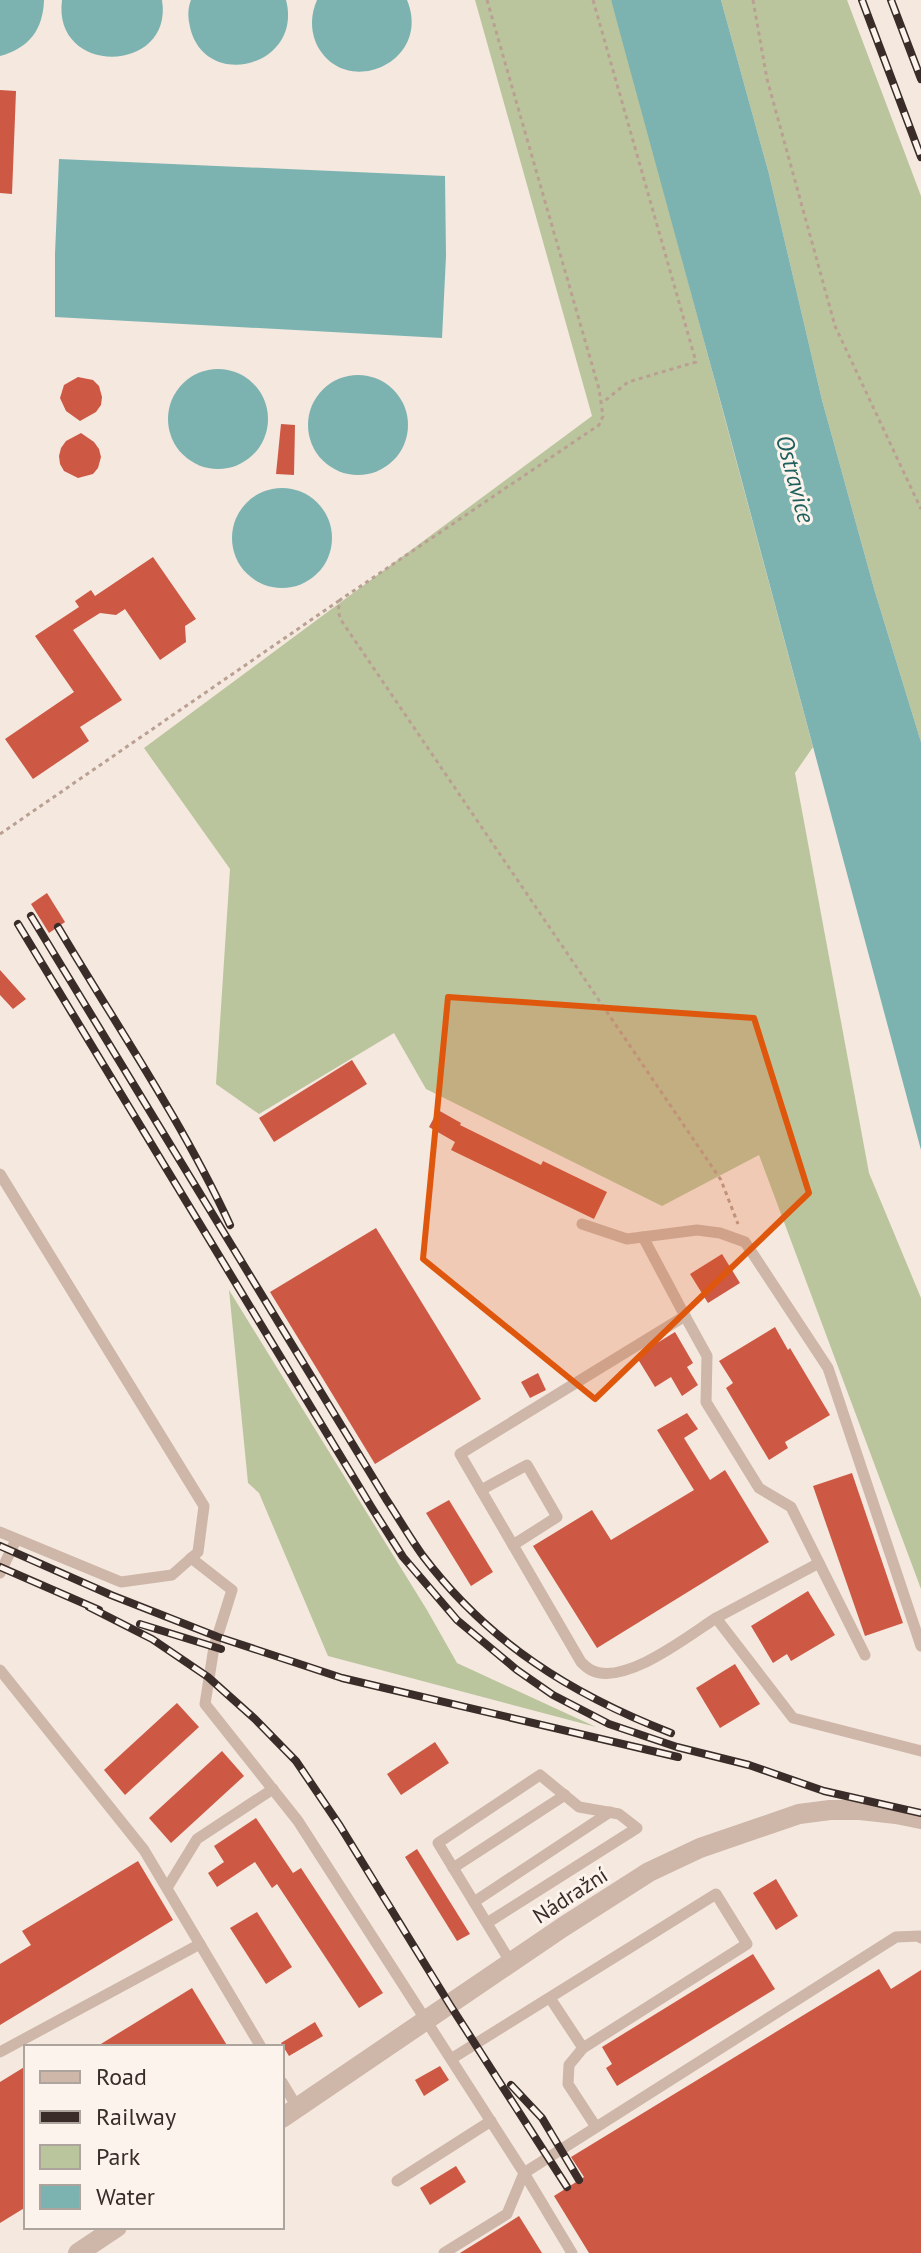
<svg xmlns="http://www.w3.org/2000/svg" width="921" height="2253" font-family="'PT Sans',sans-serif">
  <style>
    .green { fill: #bbc59d }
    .water { fill: #7cb3b0 }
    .building { fill: #cd5844 }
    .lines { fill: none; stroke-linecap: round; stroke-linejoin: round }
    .path { stroke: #baa093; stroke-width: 3; stroke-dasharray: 4 4; stroke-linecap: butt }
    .lane { stroke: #ceb6a9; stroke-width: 11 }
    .street { stroke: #ceb6a9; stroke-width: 20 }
    .rail-casing { stroke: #3a2d29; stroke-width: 8 }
    .rail { stroke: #fbf3ec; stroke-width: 5; stroke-dasharray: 15; stroke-linecap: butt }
    .marked { fill: #df570d; fill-opacity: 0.2; stroke: #df570d; stroke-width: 6; stroke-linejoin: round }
    .labels { text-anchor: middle; stroke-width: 6; stroke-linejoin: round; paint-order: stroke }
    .street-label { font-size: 22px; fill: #3a2d29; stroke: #fbf3ec }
    .water-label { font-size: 24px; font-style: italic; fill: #1c5f5d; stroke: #fbf3ec }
  </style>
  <rect width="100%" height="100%" fill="#f4e8df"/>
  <g class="green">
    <path d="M475,0h136l16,54 186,693 -18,26 74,400 52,125v291l-162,-434 -97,51 -236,-117 -32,-56 -135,81 -43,-30 14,-215 -86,-121 448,-332z"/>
    <path d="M721,0h126l74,196v546l-46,-150 -53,-192 -53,-226z"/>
    <path d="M229,1290l198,320 30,53 139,64 -268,-71 -69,-163 -11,-10z"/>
  </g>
  <g class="water">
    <path d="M0,0h44c-1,30 -15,48 -44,56z"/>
    <path d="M62,0h100c12,74 -110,77 -100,0z"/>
    <path d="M191,0h95c17,65 -77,91 -95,31 -3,-11 -4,-21 0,-31z"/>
    <path d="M317,0h90c26,63 -64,101 -91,43 -6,-15 -5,-29 1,-43z"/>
    <path d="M611,0h110l48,174 53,226 53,192 46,150v408l-196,-732z"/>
    <path d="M59,159l386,17 1,80 -4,82 -387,-21v-63z"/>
    <circle cx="218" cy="419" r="50"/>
    <circle cx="358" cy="425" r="50"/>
    <circle cx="282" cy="538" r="50"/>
  </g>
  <g class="building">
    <path d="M0,90l16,1 -4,103 -12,-1z"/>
    <path d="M78,377l15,3 6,6 3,11 -1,8 -5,7 -16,9 -14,-10 -6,-13 4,-13z"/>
    <path d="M281,424l14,1 -1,50 -18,-1z"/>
    <path d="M81,433l13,9 5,7 2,8 -3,11 -5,6 -15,4 -14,-7 -4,-7 -1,-8 2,-8 5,-7z"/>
    <path d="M153,557l43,62 -11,7 1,16 -26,18 -35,-51 -9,6 -16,-2 -27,17 49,70 -42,27 9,14 -56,38 -28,-40 69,-47 -39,-56 44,-29 -4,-6 16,-11 4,6z"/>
    <path d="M47,893l18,29 -16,11 -18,-29z"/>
    <path d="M0,970l26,29 -13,10 -13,-14z"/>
    <path d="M352,1060l15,24 -93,58 -15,-24z"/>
    <path d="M438,1110l23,13 -1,2 81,40 2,-4 64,31 -13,27 -143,-69 4,-8 -26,-15z"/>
    <path d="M376,1228l105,171 -106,65 -105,-172z"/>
    <path d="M722,1254l18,29 -32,20 -18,-29z"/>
    <path d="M775,1327l13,23 2,-2 40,67 -45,27 3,6 -19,12 -43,-72 7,-5 -14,-22z"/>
    <path d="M675,1332l18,31 -6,4 11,18 -16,11 -11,-19 -16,10 -19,-31z"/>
    <path d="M538,1373l8,17 -16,8 -9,-16z"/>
    <path d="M687,1413l11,16 -14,9 26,42 15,-10 44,72 -172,106 -64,-102 59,-36 19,30 83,-50 -37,-60z"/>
    <path d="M852,1473l51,150 -38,13 -52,-150z"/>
    <path d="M449,1500l44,72 -22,14 -45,-73z"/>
    <path d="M808,1591l27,44 -44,26 -4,-7 -14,9 -22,-37z"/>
    <path d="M735,1664l25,40 -40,24 -24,-40z"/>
    <path d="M177,1703l22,24 -74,68 -21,-25z"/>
    <path d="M435,1742l14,21 -48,32 -14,-21z"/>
    <path d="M222,1751l22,25 -73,67 -22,-25z"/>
    <path d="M256,1818l37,55 8,-5 82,125 -24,15 -82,-124 -5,4 -17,-26 -38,25 -9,-14 16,-11 -10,-16z"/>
    <path d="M417,1849l53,85 -13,7 -52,-84z"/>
    <path d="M138,1861l35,59 -173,105v-61l31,-19 -9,-14z"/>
    <path d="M776,1879l22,37 -22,14 -23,-37z"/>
    <path d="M257,1912l35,55 -26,17 -36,-56z"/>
    <path d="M753,1954l22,35 -158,97 -11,-18 6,-4 -10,-17z"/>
    <path d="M879,1969l12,20 30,-19v283h-332l-35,-57 30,-19 -13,-20z"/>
    <path d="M192,1988l36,59h-132z"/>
    <path d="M315,2022l8,14 -34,20 -8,-13z"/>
    <path d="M26,2066v141l-26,16v-141z"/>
    <path d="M440,2066l9,14 -25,16 -9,-16z"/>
    <path d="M456,2166l10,16 -36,23 -10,-17z"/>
    <path d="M519,2216l23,37h-82l21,-13z"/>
  </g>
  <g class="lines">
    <g class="path">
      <path d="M487,0l112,389 4,27 -4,9 -259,175 -2,11 3,9 380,560 17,44"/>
      <path d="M593,0l103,362 -68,20 -26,21"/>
      <path d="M753,0l14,79 68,247 86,183"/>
      <path d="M0,834l340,-234"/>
    </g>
    <g class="lane">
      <path d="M0,1174l204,332 -6,46 -26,23 -51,7 -121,-50"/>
      <path d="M582,1224l45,15 70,-9 23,3 25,9 83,126 93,278"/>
      <path d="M643,1237l42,79 -225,138 121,208c3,3 6,6 10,8 33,17 97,-34 125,-52l77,100 128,33"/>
      <path d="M685,1316l22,40 -1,46 53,86 32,19 28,56"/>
      <path d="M481,1490l46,-25 30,52 -44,28"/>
      <path d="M191,1558l41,32 -18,57 -9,57 93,117 226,352 372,-236 24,-1 1,2"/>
      <path d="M0,1573l16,-33"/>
      <path d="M716,1618l103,-55 46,92"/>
      <path d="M0,1670l144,180 117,197"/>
      <path d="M453,1868l112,-73"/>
      <path d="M167,1888l30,-49 76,-50"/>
      <path d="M474,1902l136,-90"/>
      <path d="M487,1923l150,-95 -18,-14 -40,-7 -39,-32 -102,68 73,120"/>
      <path d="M550,1998l33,50"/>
      <path d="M0,2052l200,-108"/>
      <path d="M451,2059l265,-165 31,50 -164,104 -14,17 -1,19 28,43"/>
      <path d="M282,2082l15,25"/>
      <path d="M524,2173l48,80"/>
      <path d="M397,2181l94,-60"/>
      <path d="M444,2253l63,-39 17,-41"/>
    </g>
    <g class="street">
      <path d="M282,2118l281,-191 86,-55 51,-24 99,-34 31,-4h30l36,4 25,5"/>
      <path d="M78,2253l39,-26"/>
    </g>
    <g class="rail-casing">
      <g id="rail">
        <path d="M862,0l59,157"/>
        <path d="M891,0l30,79"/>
        <path d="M31,916l355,583c12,18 24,39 37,57 66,87 148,138 248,177"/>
        <path d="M18,924l354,584 31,49 54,63 60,50 36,25 56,29 68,23 72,18 75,26 97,22"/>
        <path d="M58,927c58,98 124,194 172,298"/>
        <path d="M0,1546l111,49 107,42 124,41 336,79"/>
        <path d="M0,1567l99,43"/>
        <path d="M89,1607l63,32 56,38 47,42 41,42 44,65 110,179 117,182"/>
        <path d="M140,1624l81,25"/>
        <path d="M511,2085l31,33 37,62"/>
      </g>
    </g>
    <use href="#rail" class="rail"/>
  </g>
  <path class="marked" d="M448,997l306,21 55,175 -214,206 -172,-140z"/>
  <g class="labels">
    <g class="street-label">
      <text transform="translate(570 1895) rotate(-33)" y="8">Nádražní</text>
    </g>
    <g class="water-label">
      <text transform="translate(795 479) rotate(75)" y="8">Ostravice</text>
    </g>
  </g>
  <rect x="24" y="2045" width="260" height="184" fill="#fbf3ec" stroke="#aea49e" stroke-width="2"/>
  <rect x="40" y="2071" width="40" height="12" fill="#ceb6a9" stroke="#aea49e" stroke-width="2"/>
  <text x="96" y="2085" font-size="24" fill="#3a2d29">Road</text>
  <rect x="40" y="2111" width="40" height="12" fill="#3a2d29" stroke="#aea49e" stroke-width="2"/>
  <text x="96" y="2125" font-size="24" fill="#3a2d29">Railway</text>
  <rect x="40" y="2145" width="40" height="24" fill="#bbc59d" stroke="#aea49e" stroke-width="2"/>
  <text x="96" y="2165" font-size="24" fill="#3a2d29">Park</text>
  <rect x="40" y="2185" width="40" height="24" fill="#7cb3b0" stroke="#aea49e" stroke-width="2"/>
  <text x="96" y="2205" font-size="24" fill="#3a2d29">Water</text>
</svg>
